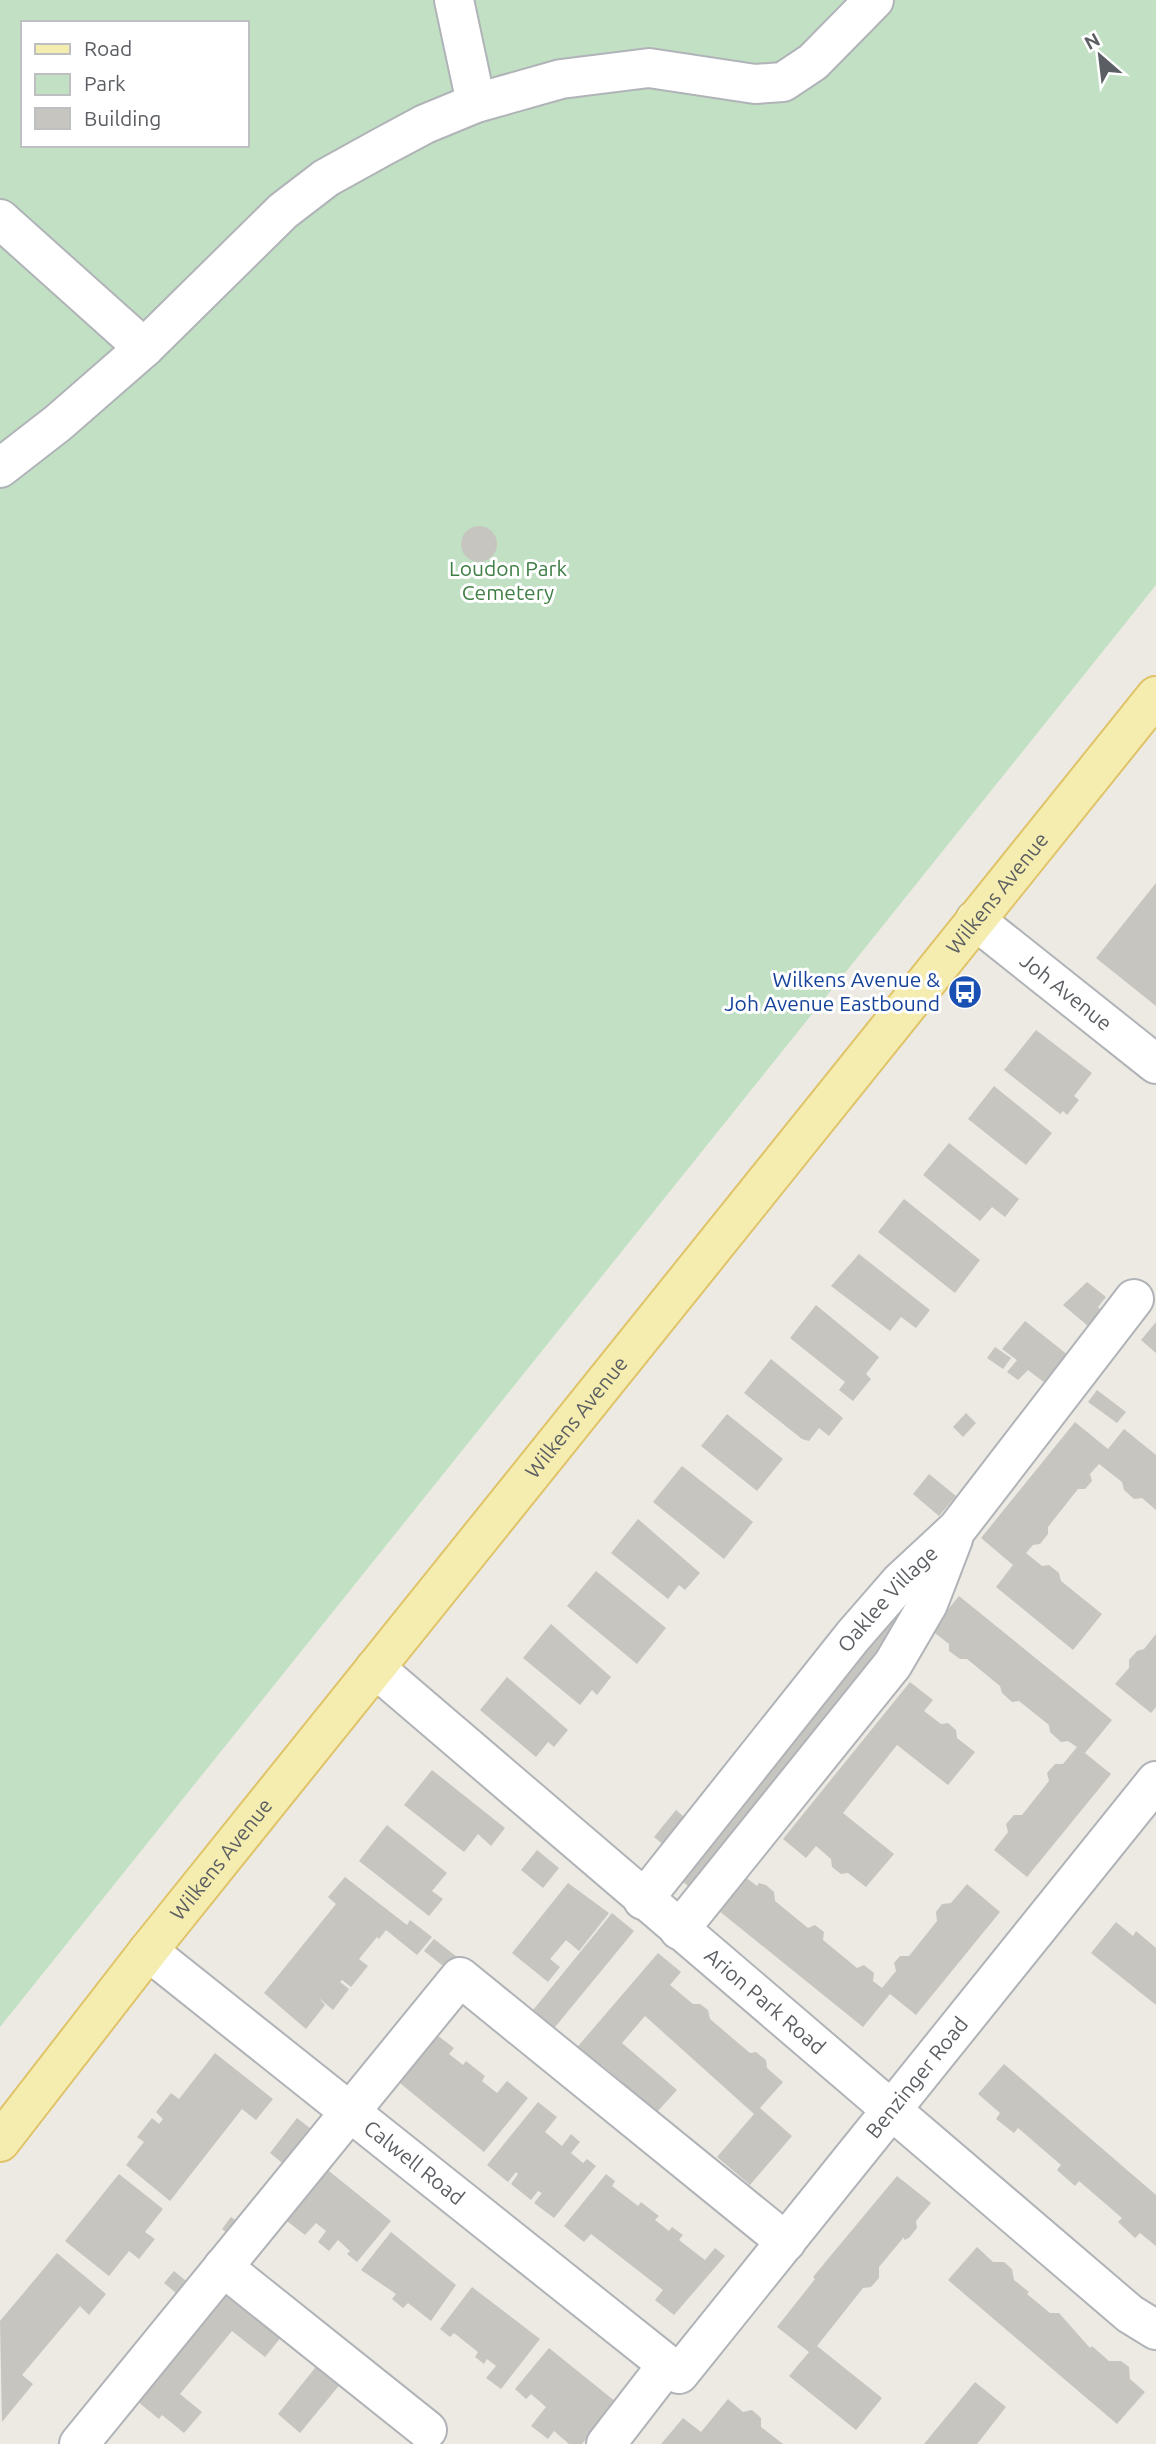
<svg xmlns="http://www.w3.org/2000/svg" width="1156" height="2444" font-family="Ubuntu,sans-serif">
  <style>
    .green { fill: #c2e1c4; fill-rule: evenodd }
    .building { fill: #c7c5c0 }
    .lines { fill: none; stroke-linecap: round; stroke-linejoin: round }
    .minor-casing { stroke: #b0b3b7; stroke-width: 42 }
    .major-casing { stroke: #e0c368; stroke-width: 42 }
    .minor { stroke: #fff; stroke-width: 38 }
    .major { stroke: #f5ecaf; stroke-width: 38 }
    .labels { text-anchor: middle; stroke-width: 6; stroke-linejoin: round; paint-order: stroke }
    .park-label { font-size: 21px; fill: #3f7e44; stroke: #fff }
    .street-label { font-size: 21px; fill: #5b5e62; stroke: #fff }
    .transit-label { font-size: 21px; fill: #164399; stroke: #fff; text-anchor: end }
  </style>
  <rect width="100%" height="100%" fill="#eceae3"/>
  <path class="green" d="M0,0h1156v585l-1156,1442zM23,23h224v122h-224z"/>
  <g class="building">
    <circle cx="479" cy="544" r="18"/>
    <path d="M1156,883v123l-60,-48z"/>
    <path d="M1036,1030l56,43 -18,23 5,4 -12,15 -4,-4 -3,3 -56,-44z"/>
    <path d="M994,1086l58,47 -26,32 -58,-46z"/>
    <path d="M949,1143l70,56 -14,18 -13,-10 -12,14 -57,-46z"/>
    <path d="M904,1199l76,61 -25,33 -77,-61z"/>
    <path d="M859,1254l71,56 -14,18 -15,-11 -11,14 -59,-45z"/>
    <path d="M1087,1282l19,15 -8,10 3,3 -13,16 -25,-21z"/>
    <path d="M816,1305l63,52 -13,17 5,5 -18,22 -14,-11 6,-8 -55,-44z"/>
    <path d="M1025,1321l43,34 -23,28 -17,-13 -10,10 -11,-8 10,-12 -15,-11z"/>
    <path d="M1156,1322v31l-15,-13z"/>
    <path d="M995,1347l16,11 -8,11 -16,-11z"/>
    <path d="M771,1359l72,59 -14,18 -10,-8 -10,13 -7,-2 -58,-46z"/>
    <path d="M1097,1390l29,22 -9,11 -29,-21z"/>
    <path d="M966,1413l10,10 -13,14 -10,-10z"/>
    <path d="M727,1414l56,45 -26,32 -56,-45z"/>
    <path d="M1075,1422l33,27 16,-20 32,26v55l-14,-12 -8,1 -10,-9 -2,-8 -23,-18 -9,10 2,7 -7,8h-7l-30,38v7l-8,10 -7,1 -7,8 16,13 7,-1 10,8 2,8 41,33 -29,36 -77,-63 17,-22 -32,-27z"/>
    <path d="M682,1466l71,56 -29,37 -71,-57z"/>
    <path d="M929,1474l27,22 -17,20 -26,-22z"/>
    <path d="M638,1519l62,54 -15,17 -6,-5 -11,14 -57,-46z"/>
    <path d="M596,1571l70,57 -29,36 -70,-58z"/>
    <path d="M959,1596l153,124 -27,33 26,21 -84,103 -33,-27 14,-18 -2,-8 8,-9h8l27,-34 -2,-8 8,-9h8l14,-17 -9,-6 -7,1 -11,-10 -1,-7 -30,-24 -7,1 -10,-9 -2,-7 -33,-27h-7l-11,-8v-7l-18,-14z"/>
    <path d="M892,1606l23,18 -218,269 -23,-18z"/>
    <path d="M551,1624l60,53 -14,18 -5,-5 -12,15 -57,-47z"/>
    <path d="M1156,1634v73l-5,6 -36,-29 14,-16v-8l8,-9 7,-2z"/>
    <path d="M507,1677l61,53 -14,17 -6,-5 -12,15 -56,-47z"/>
    <path d="M910,1682l23,18 -9,11 17,13 7,-1 8,7 1,8 18,14 -27,33 -51,-40 -54,68 51,41 -28,33 -18,-14 -7,1 -9,-7 -1,-8 -15,-13 -10,12 -23,-19z"/>
    <path d="M432,1770l73,58 -14,18 -13,-12 -14,18 -60,-47z"/>
    <path d="M676,1810l20,17 -21,27 -21,-17z"/>
    <path d="M387,1825l60,48 -15,18 11,8 -14,17 -70,-55z"/>
    <path d="M537,1850l22,18 -16,20 -22,-18z"/>
    <path d="M740,1873l17,13 2,-3 7,2 8,7 1,9 33,27 7,-3 9,7 -1,8 34,28 7,-3 10,8 -1,8 9,7 14,-17 -2,-8 6,-7h9l28,-35 -1,-9 6,-8 9,-1 16,-19 33,28 -84,103 -26,-21 -27,33 -150,-121z"/>
    <path d="M345,1877l62,48 3,-5 22,17 -15,18 -31,-25 -7,9 -2,-2 -18,22 9,7 -17,21 -9,-7 -2,2 9,7 -16,21 -14,-12 6,7 -19,24 -42,-36 72,-89 -8,-7z"/>
    <path d="M568,1883l41,30 -30,38 -13,-11 -16,19 10,8 -12,15 -36,-29z"/>
    <path d="M612,1913l22,18 -83,101 -22,-17z"/>
    <path d="M1116,1922l17,14 3,-5 20,17v57l-65,-52z"/>
    <path d="M434,1939l23,18 -10,12 -23,-18z"/>
    <path d="M658,1953l23,19 -11,13 23,19h7l8,6 2,9 40,34 6,-1 10,8 1,8 16,14 -23,26 32,28 -42,49 -33,-28 37,-43 -109,-98 -23,27 55,47 -20,22 -55,-47 -6,7 -23,-20z"/>
    <path d="M433,2032l21,16 -5,6 14,11 3,-4 19,15 -3,5 15,12 10,-12 21,17 -44,54 -89,-73z"/>
    <path d="M215,2053l58,46 -17,21 -14,-11 -72,92 -44,-36 18,-23 -7,-5 15,-19 7,6 4,-5 -7,-7 15,-19 8,6z"/>
    <path d="M1004,2064l152,131v51l-16,-13 -5,5 -17,-16 4,-4 -43,-37 -4,5 -18,-16 4,-5 -43,-37 -4,5 -18,-14 4,-6 -22,-19z"/>
    <path d="M538,2102l19,15 -12,15 17,14 9,-12 9,8 -9,11 12,10 4,-4 9,7 -42,52 -20,-15 8,-10 -4,-2 -7,9 -20,-16 7,-10 -2,-2 -8,10 -21,-17z"/>
    <path d="M297,2118l23,18 -28,35 -22,-18z"/>
    <path d="M324,2167l67,54 -34,41 -10,-8 3,-3 -12,-11 -9,11 -11,-9 8,-11 -10,-8 -11,12 -22,-17z"/>
    <path d="M119,2174l44,35 -18,23 10,7 -16,20 -10,-8 -20,25 -44,-35z"/>
    <path d="M606,2174l9,7 -3,5 26,20 3,-4 18,14 -4,4 14,11 3,-4 11,8 -4,5 26,20 10,-12 10,8 -51,59 -19,-15 8,-10 -72,-56 -7,8 -20,-16z"/>
    <path d="M897,2176l34,27 -15,18 1,7 -8,10 -5,2v-3l-25,30v11l-8,9 -8,1 -46,58 65,52 -26,32 -67,-54 20,-24 -32,-25 38,-48 -2,-2z"/>
    <path d="M231,2217l10,7 -9,13 -10,-8z"/>
    <path d="M391,2232l65,53 -25,36 -23,-18 -5,5 -11,-9 4,-5 -35,-24z"/>
    <path d="M977,2247l16,15h11l8,7 2,11 15,12 -2,2 23,19h9l31,35 2,-2 17,15h12l8,6 1,12 15,13 -28,32 -169,-144z"/>
    <path d="M57,2253l49,41 -17,21 -9,-9 -58,69 11,9 -31,38 -2,-101z"/>
    <path d="M174,2271l22,18 -10,12 -22,-18z"/>
    <path d="M472,2287l68,52 -39,50 -15,-11 10,-12 -9,-7 -3,5 -9,-7 3,-5 -24,-19 -4,4 -10,-8z"/>
    <path d="M227,2291l55,45 -17,21 -33,-26 -52,63 22,18 -18,21 -22,-18 -3,4 -22,-18z"/>
    <path d="M549,2348l67,54 -34,42h-13l-15,-13 -6,8 -17,-13 15,-19 -15,-13 -5,5 -11,-10z"/>
    <path d="M323,2358l23,19 -46,56 -22,-19z"/>
    <path d="M975,2382l31,25 -29,37h-53z"/>
    <path d="M728,2399l15,13 9,-2 9,8v9l22,17h-122l22,-26 18,14z"/>
  </g>
  <g class="lines">
    <g class="minor-casing">
      <g id="minor">
        <path d="M454,0l22,103"/>
        <path d="M0,219l144,129"/>
        <path d="M0,468l58,-45 86,-75 139,-137 43,-33 56,-31 43,-23 51,-21 85,-24 88,-11 106,16 28,-2 30,-20 61,-62"/>
        <path id="s1" d="M975,920l181,144"/>
        <path id="s2" d="M375,1668l755,646 26,16"/>
        <path id="s3" d="M643,1900l210,-264 47,-54 57,-53 177,-230"/>
        <path d="M679,1930l214,-266 35,-60 25,-65"/>
        <path id="s4" d="M148,1951l531,423 477,-593"/>
        <path d="M223,2267l204,163"/>
        <path d="M79,2444l381,-467 326,265"/>
        <path d="M606,2444l61,-79"/>
      </g>
    </g>
    <g class="major-casing">
      <g id="major">
        <path id="s5" d="M0,2142l148,-191 1008,-1255"/>
      </g>
    </g>
    <use href="#minor" class="minor"/>
    <use href="#major" class="major"/>
  </g>
  <defs>
    <g id="bus-disc" transform="scale(1.75)"><circle r="9.5" fill="#1a4fb4" stroke="#fff"/><path d="M-5-6H5V4H4V6H2V4H-2V6H-4V4H-5ZM-3.5-4V0h7V-4ZM-3.5 1.2v1.5H-2V1.2ZM2 1.2v1.5H3.5V1.2Z" fill="#fff"/></g>
  </defs>
  <g fill-rule="evenodd">
    <use href="#bus-disc" x="965" y="992"/>
  </g>
  <g class="labels">
    <g class="park-label">
      <text x="508" y="576">Loudon Park<tspan x="508" dy="24">Cemetery</tspan></text>
    </g>
    <g class="street-label">
      <text dy="7" stroke="none"><textPath href="#s5" startOffset="1598">Wilkens Avenue</textPath></text>
      <text dy="7" stroke="none"><textPath href="#s1" startOffset="116">Joh Avenue</textPath></text>
      <text dy="7" stroke="none"><textPath href="#s5" startOffset="926">Wilkens Avenue</textPath></text>
      <text dy="7" stroke="none"><textPath href="#s3" startOffset="388">Oaklee Village</textPath></text>
      <text dy="7" stroke="none"><textPath href="#s5" startOffset="359">Wilkens Avenue</textPath></text>
      <text dy="7" stroke="none"><textPath href="#s2" startOffset="513">Arion Park Road</textPath></text>
      <text dy="7" stroke="none"><textPath href="#s4" startOffset="1059">Benzinger Road</textPath></text>
      <text dy="7" stroke="none"><textPath href="#s4" startOffset="340">Calwell Road</textPath></text>
    </g>
    <g class="transit-label">
      <text x="940" y="987">Wilkens Avenue &amp;<tspan x="940" dy="24">Joh Avenue Eastbound</tspan></text>
    </g>
  </g>
  <rect x="21" y="21" width="228" height="126" fill="#ffffff" stroke="#bdbfc0" stroke-width="2"/>
  <rect x="35" y="44" width="35" height="10" fill="#f5ecaf" stroke="#bdbfc0" stroke-width="2"/>
  <text x="84" y="56" font-size="21" fill="#5b5e62">Road</text>
  <rect x="35" y="74" width="35" height="21" fill="#c2e1c4" stroke="#bdbfc0" stroke-width="2"/>
  <text x="84" y="91" font-size="21" fill="#5b5e62">Park</text>
  <rect x="35" y="108" width="35" height="21" fill="#c7c5c0" stroke="#bdbfc0" stroke-width="2"/>
  <text x="84" y="126" font-size="21" fill="#5b5e62">Building</text>
  <g transform="translate(1100 56) rotate(332)" stroke="#ffffff" stroke-width="5" paint-order="stroke">
  <path d="M0-5L12 26L0 18L-12 26Z" fill="#5b5e62"/>
  <text y="-10" font-size="19" font-weight="bold" text-anchor="middle" fill="#5b5e62">N</text>
  </g>
</svg>
